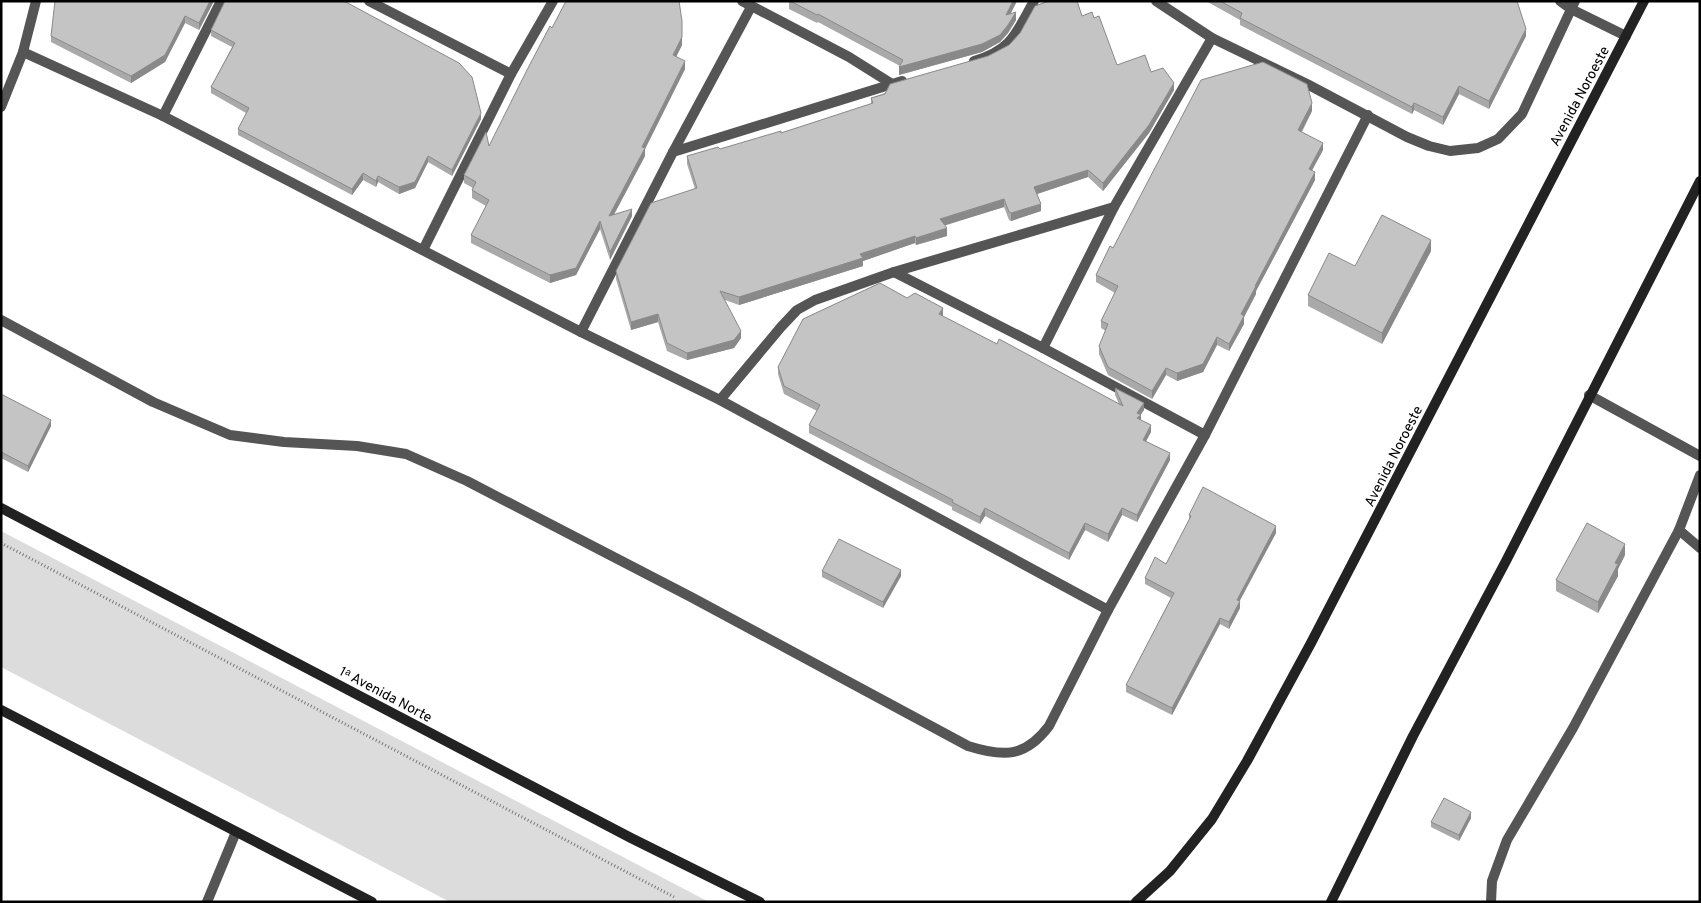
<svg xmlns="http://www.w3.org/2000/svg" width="1701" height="903" font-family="Overpass,sans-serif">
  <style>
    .green { fill: #dcdcdc }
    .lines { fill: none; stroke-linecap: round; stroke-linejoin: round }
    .path { stroke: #777; stroke-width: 3; stroke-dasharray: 1 2.5; stroke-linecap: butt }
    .street { stroke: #555; stroke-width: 10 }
    .secondary { stroke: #222; stroke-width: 10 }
    .wall { fill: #a9a9a9 }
    .shaded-wall { fill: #898989 }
    .building { fill: #c4c4c4; stroke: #898989 }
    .labels { text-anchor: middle; stroke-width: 4.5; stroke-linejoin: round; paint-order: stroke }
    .street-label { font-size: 14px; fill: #000; stroke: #fff }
  </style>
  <rect width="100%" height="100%" fill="#fff"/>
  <path class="green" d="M1,531l708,371h-259l-449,-235z"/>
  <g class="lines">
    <path class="path" d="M1,543l673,354"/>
    <g class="street">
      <path d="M369,1l142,73"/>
      <path d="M742,1l107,56 43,27"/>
      <path d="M1156,1l56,37 95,46 100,53 22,9 21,5 28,-3 20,-9 24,-25 53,-113"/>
      <path d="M1560,1l11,8 55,27"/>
      <path d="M23,52l140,64 418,216 139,68 388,210"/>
      <path d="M974,61c38,-11 42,-28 60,-60"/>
      <path d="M1,107l22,-55 13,-51"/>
      <path d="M163,116l58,-115"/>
      <path d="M673,152l78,-145"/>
      <path d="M423,250l88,-176 42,-73"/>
      <path d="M894,272l149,76 162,87"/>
      <path d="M1,320l152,82 77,33 54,7 73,4 49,8 61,27 224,116 277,149c35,11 57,12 81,-20l59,-116 97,-175 163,-320"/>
      <path d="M581,332l92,-180 229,-71"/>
      <path d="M1043,348l71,-141"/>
      <path d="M1589,395l111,61"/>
      <path d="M720,400l61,-73 16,-17 18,-10 79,-28 220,-65 98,-169"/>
      <path d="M1700,475l-21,55 21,18"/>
      <path d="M207,902l29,-70"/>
      <path d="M1491,902l1,-21 15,-41 66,-112 106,-198"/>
    </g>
    <g class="secondary">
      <path d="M1,508l630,330 129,64"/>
      <path d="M1,710l371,192"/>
      <path d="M1136,902l34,-31 42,-52 35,-58 64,-118 333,-642"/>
      <path d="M1331,902l82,-166 93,-175 194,-380"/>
    </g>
  </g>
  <g class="wall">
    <path d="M214,1l-15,29 -14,-7 -20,39 -34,21 -80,-41v-6z"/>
    <path d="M789,1h228l-7,12 6,7 -8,13 -8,9 -18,10 -83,23 1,-9 -82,-44 -1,1 -28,-14z"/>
    <path d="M1206,1h311l9,35 -37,73 -30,-15 -16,31 -29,-15 -2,4 -172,-89v-5z"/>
    <path d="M1082,16l12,2 23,47 34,7 23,18 -25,43 -46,58 -15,-14 -51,17 4,17 -30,10 -2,-1 -5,-13 -60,18 3,11 -31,9 -1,-2 -52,18v5l-124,39 -14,-5 16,38 -7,10 -47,12 -20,-9 -9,-29 -27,8 -15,-51v-8l79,-82 -8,-25v-8l33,-7 61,-16 90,-29v-6l117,-42z"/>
    <path d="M552,28l130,17 -6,12 9,12 -40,80v7l-31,58 18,2 -22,44 -10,-31 -24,46 -26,8 -79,-40v-8l15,-29 -14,-8v-8l1,-2 -9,-5v-8l25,-29z"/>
    <path d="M211,30l270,89 -29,57 -24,-14 -13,26 -16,6 -21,-12 -2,5 -13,-7 -11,15 -114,-60v-6l8,-16 -35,-20v-6l21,-40 -21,-11z"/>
    <path d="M1312,111l-10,21 21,18 -11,20 3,10 -59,111v3l-12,23v7l-15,27 -12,-6 -14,27 -26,9 -11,-6 -14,24 -44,-24 -9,-21v-8l7,-15 -5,-3v-7l14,-28 -19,-11v-7l17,-27z"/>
    <path d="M1431,251l-49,93 -74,-38v-11l47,-29z"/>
    <path d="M907,298l36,17 -1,1 55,28 122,60 -4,-9v-7l29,22 -4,5 1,5 10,12 -5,9 24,19 -33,62 -15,-7 -14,27 -23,-12 -16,30 -84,-44 -5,8 -28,-14v-3l-143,-74v-8l8,-14 -33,-17 -6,-20v-7z"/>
    <path d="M1,394l50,32 -23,46 -27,-14z"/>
    <path d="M1189,515l87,18 -37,68 1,7 -11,21 -9,-5 -48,91 -46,-23v-7l45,-87 -26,-14v-6l21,-14 23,-44z"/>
    <path d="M1625,555l-7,14v7l-20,37 -42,-22v-11z"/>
    <path d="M822,571l79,5 -18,32 -61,-31z"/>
    <path d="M1471,818l-12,23 -28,-14v-5z"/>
  </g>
  <g class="shaded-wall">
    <path d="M210,1h4l-15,29v-7z"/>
    <path d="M1013,1h4l-11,22v-8z"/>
    <path d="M1016,12v8l-8,13 -8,9 -18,10 -83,23v-8z"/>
    <path d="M185,16v7l-20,39 -34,21v-7z"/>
    <path d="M682,29v16l-9,18v-8z"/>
    <path d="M1526,29v7l-37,73v-8z"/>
    <path d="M685,61v8l-40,80v7l-36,68v-8l33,-69z"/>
    <path d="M1174,83v7l-25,43 -46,58v-8z"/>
    <path d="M1459,86v8l-16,31v-8z"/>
    <path d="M1312,103v8l-14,27v-8z"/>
    <path d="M1414,103v7l-2,4v-7z"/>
    <path d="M481,113v6l-29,57v-6z"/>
    <path d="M1323,143v7l-14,26v-7z"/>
    <path d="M428,156v6l-13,26 -16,6v-7z"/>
    <path d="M1088,170v7l-54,18v-8z"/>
    <path d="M1315,172v8l-59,111v3l-12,23v7l-15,27v-7l12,-30 14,-28z"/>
    <path d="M363,173v7l-11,15v-6z"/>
    <path d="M378,176v6l-2,5v-6z"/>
    <path d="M1004,199v8l-64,20v-8z"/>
    <path d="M1041,204v7l-30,10v-8z"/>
    <path d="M632,209v7l-22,44v-8z"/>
    <path d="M600,221v8l-24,46 -26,8v-8z"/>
    <path d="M947,228v8l-31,9v-7z"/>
    <path d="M915,236v7l-52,18v5l-124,39v-8l121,-43z"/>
    <path d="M1431,240v11l-49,93v-11z"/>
    <path d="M943,308v7l-4,6v-7z"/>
    <path d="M658,314v8l-27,8v-8z"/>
    <path d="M741,331v7l-7,10 -47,12v-7z"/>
    <path d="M1217,337v8l-14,27 -26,9v-8z"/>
    <path d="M1166,368v7l-14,24v-8z"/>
    <path d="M1144,403v7l-4,6 1,-1v8l-4,2v-12z"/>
    <path d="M51,420v6l-23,46v-6z"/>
    <path d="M1151,425v7l-8,15v-7z"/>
    <path d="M1170,453v7l-33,62v-7z"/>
    <path d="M985,508v8l-5,8v-7z"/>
    <path d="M1122,508v7l-14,27v-8z"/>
    <path d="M1085,523v7l-16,30v-7z"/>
    <path d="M1276,526v7l-39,73v-6z"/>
    <path d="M1625,544v11l-7,14v7l-20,37v-11l17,-39z"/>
    <path d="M901,570v6l-18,32v-6z"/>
    <path d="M1240,601v7l-11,21v-7z"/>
    <path d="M1220,618v6l-48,91v-7z"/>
    <path d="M1471,812v6l-12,23v-6z"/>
  </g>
  <g class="building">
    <path d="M55,1h155l-11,22 -14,-7 -20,39 -34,21 -80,-40z"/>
    <path d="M225,1h119l115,62 13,14 9,36 -29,57 -24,-14 -13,26 -16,5 -21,-11 -2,5 -13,-8 -11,16 -114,-60 11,-21 -38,-21 24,-44 -24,-13z"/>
    <path d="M566,1h113l3,20v16l-9,18 12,6 -43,86 3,1 -36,68 23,-7 -22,43 -10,-31 -24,47 -26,7 -79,-40 18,-35 -17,-10 4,-8 -12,-7 22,-43 3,14 38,-76 23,-44 2,2z"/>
    <path d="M790,1h223l-7,14 10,-3 -8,13 -8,10 -18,9 -83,23 4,-7 -85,-46 -1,1z"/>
    <path d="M1049,1h28l5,15 10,-4 2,6 5,-2 18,49 28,-10 6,17 12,-4 11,15 -25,42 -46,58 -15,-13 -54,17 7,17 -30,9 -2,-1 -5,-13 -64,20 7,9 -31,10 -1,-2 -55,18 3,4 -124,39 -19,-6 21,40 -7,9 -47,13 -20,-10 -9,-29 -27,8 -15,-51 35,-68 46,-15 -10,-32 31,-9 2,2 61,-18v2l92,-30 -2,-5 14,-4 5,-10 98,-28 21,-11 11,-12 15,-27z"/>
    <path d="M1220,1h297l9,28 -37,72 -30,-15 -16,31 -29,-14 -2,4 -172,-89 2,-5z"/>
    <path d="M1263,62l44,22 5,19 -14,27 25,13 -14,26 6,3 -60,114h1l-15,28 3,2 -15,28 -12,-7 -14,27 -26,9 -11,-5 -14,23 -44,-24 -9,-21 9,-22 -7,-3 17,-35 -22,-11 14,-29 3,2 88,-168z"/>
    <path d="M1382,215l49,25 -49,93 -74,-38 21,-42 26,13z"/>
    <path d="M880,283l27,15 8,-5 28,15 -4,6 58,30 2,-5 124,67 -8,-18 29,15 -7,10 4,2 -4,3 14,7 -8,15 27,13 -33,62 -15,-7 -14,26 -23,-11 -16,30 -84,-45 -5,9 -28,-15 1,-2 -144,-75 11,-20 -36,-19 -6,-19 25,-48z"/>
    <path d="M1,394l50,26 -23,46 -27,-14z"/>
    <path d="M1203,487l73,39 -39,74 3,1 -11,21 -9,-4 -48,90 -46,-23 48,-92 -29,-15 10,-21 11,7 25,-48 -2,-1z"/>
    <path d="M1587,523l38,21 -10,19 3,1 -20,38 -42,-22z"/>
    <path d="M839,539l62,31 -18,32 -61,-31z"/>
    <path d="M1444,798l27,14 -12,23 -28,-13z"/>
  </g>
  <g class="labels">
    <g class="street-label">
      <text transform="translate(1579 96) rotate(-62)" y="5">Avenida Noroeste</text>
      <text transform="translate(1393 456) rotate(-63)" y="5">Avenida Noroeste</text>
      <text transform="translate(386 694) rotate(28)" y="5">1ᵃ Avenida Norte</text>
    </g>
  </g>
  <rect width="1701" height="903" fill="none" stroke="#000000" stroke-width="5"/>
</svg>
